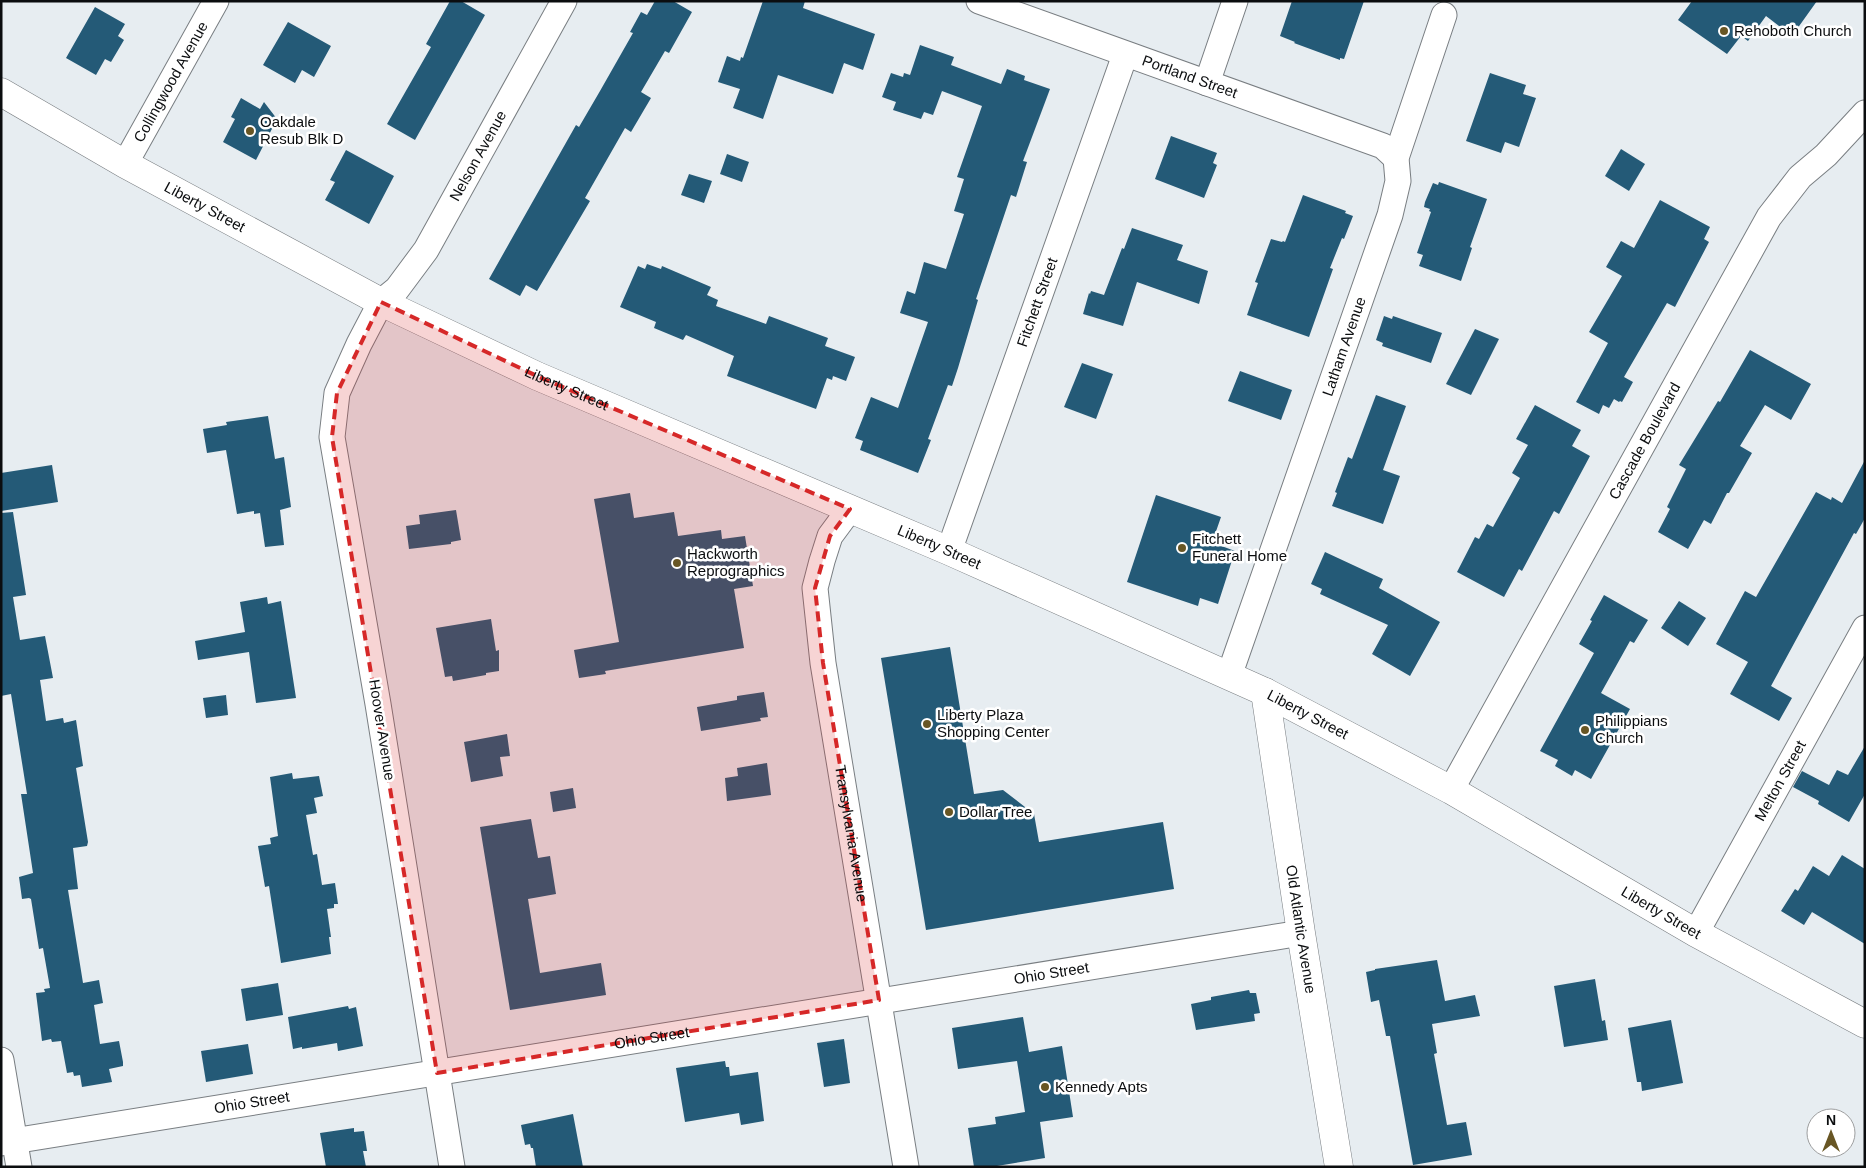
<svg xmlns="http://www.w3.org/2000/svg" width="1866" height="1168" font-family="Arial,sans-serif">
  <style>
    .building { fill: #245a77 }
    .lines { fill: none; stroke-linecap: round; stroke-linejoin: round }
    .minor-casing { stroke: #797e82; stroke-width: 27 }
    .secondary-casing { stroke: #797e82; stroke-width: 29 }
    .minor { stroke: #fff; stroke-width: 25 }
    .secondary { stroke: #fff; stroke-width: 28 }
    .marked { fill: #d62828; fill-opacity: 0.2; stroke: #d62828; stroke-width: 4; stroke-dasharray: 10 6; stroke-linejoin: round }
    .poi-dot { fill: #685624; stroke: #fff; stroke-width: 2 }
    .labels { text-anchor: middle; stroke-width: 5; stroke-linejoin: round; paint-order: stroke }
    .poi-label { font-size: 15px; fill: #0b0d0f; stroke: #fff; text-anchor: start }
    .street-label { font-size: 15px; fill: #0b0d0f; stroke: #fff }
  </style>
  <rect width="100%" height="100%" fill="#e7edf1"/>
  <g class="building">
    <path d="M450,1h11l24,14 -70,125 -28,-16 44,-77 -5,-3z"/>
    <path d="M655,1h18l19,11 -23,41 -4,-2 -24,41 10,6 -20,34 -6,-4 -40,70 5,3 -53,90 -11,-6 -6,11 -31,-17 87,-154 3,2 21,-36 33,-58 -3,-1 11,-20 6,3z"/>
    <path d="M763,1h42l-2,7 72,26 -12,36 -19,-7 -11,31 -55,-19 -15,44 -30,-11 7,-19 -22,-7 9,-26 13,5 1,-4 2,1z"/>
    <path d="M1292,1h72l-20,58 -4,-1v2l-46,-17 1,-1 -15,-6z"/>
    <path d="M1692,1h125l-25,35 -26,-20 -18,25 -7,-5 -14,18 -49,-34z"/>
    <path d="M95,7l30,17 -7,12 6,4 -13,22 -6,-3 -9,16 -30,-17z"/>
    <path d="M288,22l43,24 -17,31 -12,-7 -7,13 -32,-18z"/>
    <path d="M920,45l34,12 -3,8 50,19 6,-15 18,7 -1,4 26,9 -27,72 4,1 -11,35 -5,-2 -35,104 2,1 -20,68 -6,18 -4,-1 -20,54 3,1 -13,33 -58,-23 3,-9 -8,-3 16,-41 27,11 30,-86 -28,-9 7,-22 8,3 9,-32 22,7 18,-55 -10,-3 10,-32 -7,-2 25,-71 -40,-15 -9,24 -9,-3 -3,7 -28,-9 3,-8 -14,-5 9,-24 12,4 1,-4 6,2z"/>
    <path d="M1490,73l36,12 -3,9 13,4 -17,49 -14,-5 -4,11 -35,-12z"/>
    <path d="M241,98l19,11 4,-7 13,17 -21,41 -33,-18 12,-23 -4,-2z"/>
    <path d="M1171,136l46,17 -4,10 4,2 -13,33 -49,-19z"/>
    <path d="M1621,149l24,15 -16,27 -24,-15z"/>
    <path d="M346,150l48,26 -25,48 -44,-24 10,-18 -5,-2z"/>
    <path d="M727,154l22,8 -7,20 -22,-8z"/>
    <path d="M689,174l23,7 -8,22 -23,-8z"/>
    <path d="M1439,182l48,17 -17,48 2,1 -11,33 -42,-15 4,-11 -6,-2 14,-41 -2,-1 1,-2 -6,-2 1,-5 8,-19 5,2z"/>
    <path d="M1303,195l43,16 -1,2 8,3 -9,23 -2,-1 -12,30 3,1 -24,68 -62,-22 11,-32 -3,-1 16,-43 11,3 1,-1 2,1z"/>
    <path d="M1660,200l50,27 -6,12 5,3 -34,65 -8,-4 -43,74 9,5 -11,20 -2,-1 -1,1 -5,-3 -5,9 -6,-3 -4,9 -23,-12 32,-59 -19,-11 33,-56 -16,-9 15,-26 13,7z"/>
    <path d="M1132,228l51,17 -6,15 31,11 -9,33 -62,-22 -14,44 -40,-12 6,-21 1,1 1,-3 13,4 18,-47 2,1z"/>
    <path d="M647,264l14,5 1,-3 49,21 -4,8 11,5 -2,6 50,18 3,-8 59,22 -3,8 30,11 -9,24 -13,-5 -1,4 -5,-2 -11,31 -89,-33 7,-20 -48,-21 -3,5 -29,-12 2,-6 -36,-15 18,-41 7,3z"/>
    <path d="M1384,316l8,3 1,-3 49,17 -11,30 -49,-17 1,-3 -7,-3z"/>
    <path d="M1475,329l24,10 -28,56 -25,-11z"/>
    <path d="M1750,350l61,34 -20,36 -26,-15 -25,41 12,7 -23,40h-2l-16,31 -7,-4 -16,29 -30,-17 12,-23 -3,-2 19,-38 -7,-4 39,-64 2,1z"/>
    <path d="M1082,363l31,11 -17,45 -32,-12z"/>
    <path d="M1240,371l52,19 -11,30 -53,-19z"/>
    <path d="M1376,395l30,11 -23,64 17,6 -17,48 -51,-18 5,-13 -2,-1 13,-35 4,2z"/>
    <path d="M1535,405l46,25 -9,16 18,10 -31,58 -5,-3 -32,60 -3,-2 -15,28 -47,-25 18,-35 4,2 8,-15 6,3 27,-49 -8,-5 16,-28 -12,-6z"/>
    <path d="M268,416l7,43 9,-2 7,50 -11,3 4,35 -19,2 -5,-34 -6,1v-3l-17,3 -11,-64 -19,3 -4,-24 24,-4 -1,-3z"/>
    <path d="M1865,460v58l-9,16 -2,-1 -83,153 21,12 -13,23 -49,-27 18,-32 -32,-18 29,-53 11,6 60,-105 15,8 1,-3 10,6z"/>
    <path d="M52,465l6,37 -57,9v-38z"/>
    <path d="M630,493l4,25 40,-6 4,24 43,-6 1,9 23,-3 8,50 -19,3 10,59 -139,23 1,3 -27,4 -5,-28 45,-8 -25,-143z"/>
    <path d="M1156,495l65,22 -8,23 4,2 -1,2 19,7 -17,53 -18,-6 -2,8 -71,-24z"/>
    <path d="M456,510l5,30 -10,2v2l-42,5 -3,-23 14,-2 -1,-9z"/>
    <path d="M13,512l13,83 -13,2 7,43 25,-4 8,42 -13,2 6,41 17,-3 1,5 12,-3 7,46 -7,2 12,74 -1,4 -14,2 5,41 -10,1 15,93 16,-3 4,23 -9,2 6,39 19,-3 4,21v4l-14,3 3,13 -30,5 -2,-12 -6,1 -1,-4 -6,1 -6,-32 -9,1 -1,-3 -9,2 -6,-48 9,-1 -1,-3 6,-1 -7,-40 -4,1 -8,-50 -2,-1 -7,1 -3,-22 14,-4 -12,-79h6l-16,-100 -10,2v-183z"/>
    <path d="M1325,552l58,27 -4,9 61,34 -30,54 -38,-22 16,-29 -68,-31 2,-5 -11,-5z"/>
    <path d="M1604,595l44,25 -14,23 -4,-2 -29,52 29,16 -39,70 -16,-9 -3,6 -17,-10 3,-6 -18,-9 54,-98 -15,-9 13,-23 -2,-1z"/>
    <path d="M267,597l1,7 13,-3 15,97 -40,5 -7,-51 -51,8 -3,-19 50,-9 -5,-30z"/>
    <path d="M1679,601l27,17 -18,28 -27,-18z"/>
    <path d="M491,619l5,32 3,-1v21l-13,2v2l-33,6 -1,-5 -7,1 -9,-49z"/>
    <path d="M950,647l24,147 29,-4 31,24 5,28 124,-20 11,67 -248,41 -45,-272z"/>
    <path d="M764,692l4,25 -8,1 1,3 -60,10 -4,-24 40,-7v-4z"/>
    <path d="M226,695l2,20 -22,3 -3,-20z"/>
    <path d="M507,734l3,22 -10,1 3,19 -32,6 -7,-40z"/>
    <path d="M1865,746v48l-16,28 -31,-18 1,-3 -26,-14 9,-16 27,14 8,-15 11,5z"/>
    <path d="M767,763l4,32 -44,6 -2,-23 13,-2 -1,-8z"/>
    <path d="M292,773l1,6 26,-3 4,20 -9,2 3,15 -11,2 7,40 4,-1 5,31 13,-2 3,21h-4v4l-7,1 4,28h-2l2,17 -50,9 -12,-77 -4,1 -7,-41 13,-2 -1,-6 8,-2 -8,-59z"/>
    <path d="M573,788l3,20 -23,4 -3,-20z"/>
    <path d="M531,819l7,39 12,-2 6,38 -28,5 12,74 61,-10 5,32 -96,15 -30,-183z"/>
    <path d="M1842,855l23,14v75l-53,-32 -8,13 -23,-14 14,-22 3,2 15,-25 16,10z"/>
    <path d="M1437,960l8,41 30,-6 5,21 -48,8 5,29 -3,1 13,71 19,-3 6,33 -59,10 -23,-129h-4l-7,-36 -8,2 -5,-30 9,-2v-1z"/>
    <path d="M1595,979l7,42 3,-1 3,20 -44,7 -10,-61z"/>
    <path d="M278,983l5,32 -37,6 -5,-32z"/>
    <path d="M1249,990l1,3h6l4,20 -6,1 1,7 -59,9 -5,-26 20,-4v-3z"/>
    <path d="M348,1006l1,3 7,-2 7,39 -25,5 -1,-8 -35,6v-2l-9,2 -5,-32z"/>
    <path d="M1023,1017l6,35 33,-6 11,71 -33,5 5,36 -54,9h-17l-6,-39 28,-4 -1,-7 30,-5 -8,-51 -59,8 -6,-41z"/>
    <path d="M1671,1020l12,63 -41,8 -1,-9h-4l-9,-54z"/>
    <path d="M844,1039l6,44 -26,4 -7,-44z"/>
    <path d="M248,1044l5,30 -47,8 -5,-31z"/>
    <path d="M725,1061l1,6h3l1,9 28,-4 6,49 -23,4 -2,-12 -54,9 -9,-54z"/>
    <path d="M573,1114l10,53h-47l-3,-19h-2l-1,-4 -5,1 -4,-20z"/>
    <path d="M354,1128v4l10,-1 3,20h-4l3,16h-40l-6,-34z"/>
  </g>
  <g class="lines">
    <g class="minor-casing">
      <g id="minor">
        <path id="s1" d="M979,1l404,145 13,12"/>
        <path d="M1207,83l28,-82"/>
        <path id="s2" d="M125,164l91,-163"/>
        <path id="s3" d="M850,509l-20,27 -8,25 -7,27 8,75 83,504"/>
        <path id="s4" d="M949,551l176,-496"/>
        <path id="s5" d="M1229,676l161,-461 8,-34 -2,-23 48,-143"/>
        <path id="s6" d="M1451,790l318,-573 31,-40 26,-22 39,-42"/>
        <path id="s7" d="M1696,933l169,-305"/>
        <path d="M1,1060l18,107"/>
        <path id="s8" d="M1,1143l1300,-210"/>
        <path id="s9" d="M452,1167l-74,-463 -46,-267 5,-44 22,-49 22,-42 16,-13 29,-39 138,-249"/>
      </g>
    </g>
    <g class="secondary-casing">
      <g id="secondary">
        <path id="s10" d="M1,92l124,72 256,138 156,74 412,175 316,141 186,98 245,143 169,91"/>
        <path id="s11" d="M1265,692l36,241 38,234"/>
      </g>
    </g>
    <use href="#minor" class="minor"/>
    <use href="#secondary" class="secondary"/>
  </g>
  <path class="marked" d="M381,302l156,74 313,133 -20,27 -15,52 8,75 56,337 -442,73 -105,-636 5,-44z"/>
  <g class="poi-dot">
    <circle cx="1724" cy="31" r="5"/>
    <circle cx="250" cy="131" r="5"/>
    <circle cx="1182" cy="548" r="5"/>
    <circle cx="677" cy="563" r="5"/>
    <circle cx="927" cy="724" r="5"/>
    <circle cx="1585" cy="730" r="5"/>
    <circle cx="949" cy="812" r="5"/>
    <circle cx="1045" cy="1087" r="5"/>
  </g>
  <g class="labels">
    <g class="poi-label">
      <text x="1734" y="36">Rehoboth Church</text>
      <text x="260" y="127">Oakdale<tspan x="260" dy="17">Resub Blk D</tspan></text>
      <text x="1192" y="544">Fitchett<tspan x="1192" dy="17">Funeral Home</tspan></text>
      <text x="687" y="559">Hackworth<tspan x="687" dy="17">Reprographics</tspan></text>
      <text x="937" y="720">Liberty Plaza<tspan x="937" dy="17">Shopping Center</tspan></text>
      <text x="1595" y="726">Philippians<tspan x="1595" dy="17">Church</tspan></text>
      <text x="959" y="817">Dollar Tree</text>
      <text x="1055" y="1092">Kennedy Apts</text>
    </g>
    <g class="street-label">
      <text dy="5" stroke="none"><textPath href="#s1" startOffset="224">Portland Street</textPath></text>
      <text dy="5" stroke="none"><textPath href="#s2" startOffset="94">Collingwood Avenue</textPath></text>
      <text dy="5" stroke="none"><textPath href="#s9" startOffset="1062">Nelson Avenue</textPath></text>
      <text dy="5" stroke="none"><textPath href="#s10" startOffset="234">Liberty Street</textPath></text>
      <text dy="5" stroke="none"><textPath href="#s4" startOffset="264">Fitchett Street</textPath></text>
      <text dy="5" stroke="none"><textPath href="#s5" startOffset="349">Latham Avenue</textPath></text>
      <text dy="5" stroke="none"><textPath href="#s10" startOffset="639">Liberty Street</textPath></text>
      <text dy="5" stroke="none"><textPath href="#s6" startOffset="399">Cascade Boulevard</textPath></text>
      <text dy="5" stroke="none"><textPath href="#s10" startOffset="1044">Liberty Street</textPath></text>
      <text dy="5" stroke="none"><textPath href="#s10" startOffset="1449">Liberty Street</textPath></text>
      <text transform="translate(382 730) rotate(81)" y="5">Hoover Avenue</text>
      <text dy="5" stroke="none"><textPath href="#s7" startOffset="174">Melton Street</textPath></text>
      <text dy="5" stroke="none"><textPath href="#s3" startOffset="336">Transylvania Avenue</textPath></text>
      <text dy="5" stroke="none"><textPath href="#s10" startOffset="1854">Liberty Street</textPath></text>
      <text dy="5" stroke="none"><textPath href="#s11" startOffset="240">Old Atlantic Avenue</textPath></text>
      <text dy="5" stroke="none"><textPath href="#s8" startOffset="1064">Ohio Street</textPath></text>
      <text dy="5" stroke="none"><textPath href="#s8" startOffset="659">Ohio Street</textPath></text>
      <text dy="5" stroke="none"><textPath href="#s8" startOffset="254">Ohio Street</textPath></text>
    </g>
  </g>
  <rect width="1866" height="1168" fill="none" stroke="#0b0d0f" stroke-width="5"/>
  <g transform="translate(1831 1133)"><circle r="24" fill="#ffffff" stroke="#9d9e9f"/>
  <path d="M0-4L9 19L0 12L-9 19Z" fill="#685624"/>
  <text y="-8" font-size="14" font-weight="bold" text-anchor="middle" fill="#0b0d0f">N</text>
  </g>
</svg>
